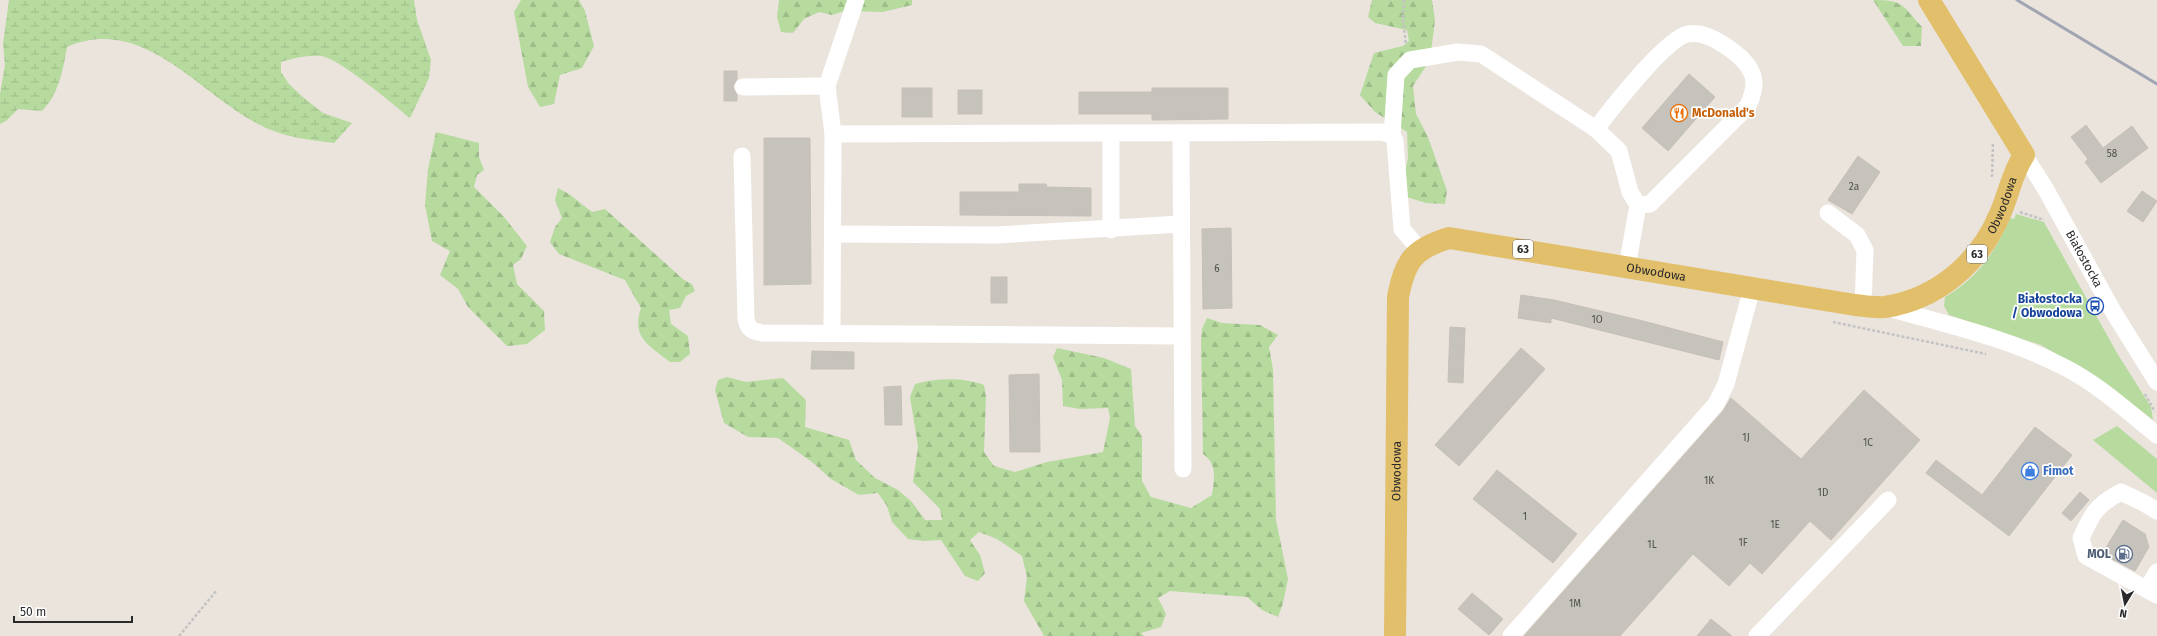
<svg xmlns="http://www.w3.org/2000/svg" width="2157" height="636" font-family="'Fira Sans',sans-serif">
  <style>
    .grass { fill: #b7db9f }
    .forest { fill: url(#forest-firs) }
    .wetland { fill: url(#wetland-marsh) }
    .building { fill: #c6c2bc; stroke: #c6c0b7 }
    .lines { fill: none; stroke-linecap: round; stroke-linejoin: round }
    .path { stroke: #c3c3c3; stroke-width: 2.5; stroke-dasharray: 3 2; stroke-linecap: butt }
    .minor { stroke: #fff; stroke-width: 17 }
    .major { stroke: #e2bf6b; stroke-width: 22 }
    .rail { stroke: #a1a4b2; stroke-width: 3 }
    .labels { text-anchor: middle; stroke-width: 3.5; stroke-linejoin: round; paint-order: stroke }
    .number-label { font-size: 10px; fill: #51504e }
    .shield { fill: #fff; stroke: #6a6a6a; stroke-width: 1 }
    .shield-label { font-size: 11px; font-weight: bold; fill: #2a2a2a }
    .food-label { font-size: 12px; font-weight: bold; fill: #c56008; stroke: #fff; text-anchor: start }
    .street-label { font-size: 12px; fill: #2a2a2a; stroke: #fff }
    .transit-label { font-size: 12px; font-weight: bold; fill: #164399; stroke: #fff; text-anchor: end }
    .shop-label { font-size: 12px; font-weight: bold; fill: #366cbe; stroke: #fff; text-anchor: start }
    .service-label { font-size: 12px; font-weight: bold; fill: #4e5e75; stroke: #fff; text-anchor: end }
  </style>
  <defs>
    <pattern id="forest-firs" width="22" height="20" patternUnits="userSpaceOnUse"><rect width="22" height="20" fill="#b7db9f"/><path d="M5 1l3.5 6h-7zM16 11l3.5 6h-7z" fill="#9ebc89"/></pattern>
    <pattern id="wetland-marsh" width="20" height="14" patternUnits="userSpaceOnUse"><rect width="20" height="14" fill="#b7db9f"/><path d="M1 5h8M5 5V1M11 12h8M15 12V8" fill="none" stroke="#9ebc89"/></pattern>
  </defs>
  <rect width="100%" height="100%" fill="#eae4dd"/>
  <g class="grass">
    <path d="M2016,214l28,8 73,131 34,54 2,13 -48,-37 -64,-38 -92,-30 -5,-9 1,-9c33,-19 50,-45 65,-79l4,1z"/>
    <path d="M2117,426l40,33v34l-64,-53z"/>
  </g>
  <g class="forest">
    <path d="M521,0h58l6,11 9,35 -12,22 -22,7 -6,29 -14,3 -12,-20 -14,-75z"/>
    <path d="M779,0h133v5l-29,7 -38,-1 -13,4 -13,-3 -15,7 -11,14 -12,-1 -4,-15z"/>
    <path d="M1372,0h60l3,20 -5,40 -17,26 3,28 12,23 19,54 -2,13 -19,-1 -26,-8 8,-37 -1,-26 -32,-20 -15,-17 14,-42 29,-7 6,-5 -2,-11 -32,-7 -7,-6z"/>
    <path d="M1873,0c31,0 29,5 49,27l-1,19h-18z"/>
    <path d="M436,132l43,11v14l5,13 -7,5 -3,12 30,30 23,29 -6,13 -8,6 4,19 27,27 1,19 -18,14 -20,2 -39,-39 -10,-18 -18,-14 10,-24 -18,-10 -7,-36 3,-36z"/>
    <path d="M558,188l11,6 23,18 13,-3 79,71 8,4 3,7 -9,5 -6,12 -11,2 2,14 17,12 2,18 -10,8h-10c-21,-17 -39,-24 -29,-54l-16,-28 -66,-26 -9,-12 5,-15 7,-9 -7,-18z"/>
    <path d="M1207,318l15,5 38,2 18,10 -9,12 4,22 3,151 12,59 -5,24 -5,14 -16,-7 -15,-13 -77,-6 -12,7 8,16 -5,13 -20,6 3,3h-100l-20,-35 3,-24 -5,-21 -25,-17 -18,-7 -9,8 10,15 5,18 -7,8 -13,-5 -24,-36 -17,1 -16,-2 -16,-17 -5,-16 -9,-13 -19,2 -28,-16 -19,-17 -34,-24 -30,-1 -24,-14 -9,-33 3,-10 9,-3 19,5 37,-4 23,22 -1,27 44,13 7,20 19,18 23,12 14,12 13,18h17l-2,-11 -27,-27 5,-36 -8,-49 5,-13c21,-6 48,-7 69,1l2,12 -2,55 10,14 21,6 32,-10 56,-10 7,-34 -2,-10 -28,1 -17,-3 -1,-26 -9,-23 4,-9 47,10 27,11 4,57 7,10v45l9,16 40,11 21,-13c2,-15 6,-31 -9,-41l-2,-113 1,-12z"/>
  </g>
  <path class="wetland" d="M9,0h405l3,20 14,40 -2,18 -19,40c-16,-13 -71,-60 -89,-62 -14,-1 -27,2 -40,6v10l8,12 15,14 19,15 29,10 -18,20c-26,-3 -52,-6 -76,-19 -60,-31 -115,-110 -191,-77 -4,23 -8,47 -25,64l-24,-2 -12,12 -6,3v-30l5,-29 -2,-21z"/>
  <g class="building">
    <path d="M724,71h13v8l-4,8 4,8v6h-13z"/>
    <path d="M1689,74l26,23 -47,54 -26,-23z"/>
    <rect x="902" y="88" width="30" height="29"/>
    <path d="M1152,88h76v31l-76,1v-6h-73v-22h73z"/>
    <rect x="958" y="90" width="24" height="24"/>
    <path d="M2086,125l17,23 29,-22 16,22 -47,35 -16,-21 3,-3 -17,-22z"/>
    <path d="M764,138h46l1,146 -47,1z"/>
    <path d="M1858,156l22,16 -28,42 -24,-14z"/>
    <path d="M1019,184h27l1,3 44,1v28l-131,-1v-23h59z"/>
    <path d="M2142,191l15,10 -14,21 -16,-11z"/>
    <path d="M1231,228l1,80 -29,1 -1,-80z"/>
    <rect x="991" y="277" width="16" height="26"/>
    <path d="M1521,295l33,5 89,21 80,21 -4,18 -168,-42v5l-33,-5z"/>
    <path d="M1450,327l15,1 -2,55 -15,-1z"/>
    <path d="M1521,348l24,21 -86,97 -24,-21z"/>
    <path d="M812,351l42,1v17h-43z"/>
    <path d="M1039,374l1,78h-30l-1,-77z"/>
    <path d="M901,386l1,39h-17l-1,-38z"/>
    <path d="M1864,390l56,50 -89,100 -21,-19 -48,53 -12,-11 -21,23 -36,-32 -73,82h-96l199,-225 8,-13 70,61z"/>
    <path d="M2035,427l37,28 -63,81 -83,-63 10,-13 46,35z"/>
    <path d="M1497,470l80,64 -24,29 -80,-64z"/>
    <path d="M2080,492l9,8 -18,21 -9,-8z"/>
    <path d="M2123,520l22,14 4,13 -14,24 -33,-17z"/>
    <path d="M1472,593l31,26 -14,16 -31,-26z"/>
    <path d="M1711,619l21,17h-35z"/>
  </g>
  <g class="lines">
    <g class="path">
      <path d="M1404,0l-1,18 3,27"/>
      <path d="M1992,177l1,-35"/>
      <path d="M2020,212l24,8"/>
      <path d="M1833,322l153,32"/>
      <path d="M2145,394l10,18"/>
      <path d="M179,636l38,-46"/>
    </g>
    <g class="minor">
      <path d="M743,87l84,-1"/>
      <path d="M1596,129c15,-20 70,-91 92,-95 18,-3 39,12 52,23 17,16 17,29 8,49l-98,98 -12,1"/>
      <path d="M1111,133v97"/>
      <path d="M833,134l548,-2 11,3 3,6 7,88 18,21"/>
      <path d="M1181,134l2,335"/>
      <path d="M1392,135l4,-60 14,-15 48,-8 23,2 115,75 23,22 11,41 8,13 -11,62"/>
      <path id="s1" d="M2024,155l21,33 69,125 43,69"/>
      <path d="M742,156l4,163c2,10 6,12 16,14l420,3"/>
      <path d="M1828,213l29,22 8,15 -2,56"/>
      <path d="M833,234l163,1 185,-11"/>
      <path d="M1885,307c60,17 123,31 179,60 34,17 63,44 93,68"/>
      <path d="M832,333l1,-199 -6,-48 29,-86"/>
      <path d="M2157,511l-13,-8 -23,-11c-25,13 -29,22 -40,46l5,18 71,39"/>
      <path d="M2147,589l10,-17"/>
      <path d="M1511,636l205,-232 10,-20 26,-96"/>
      <path d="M1757,636l131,-136"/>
    </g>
    <path class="major" id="s2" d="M1395,636l3,-339c7,-36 15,-48 51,-59l406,67c9,1 20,3 30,2 53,-8 95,-45 115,-93 9,-20 12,-41 24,-59l-95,-155"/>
    <path class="rail" d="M2017,0l140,84"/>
  </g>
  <defs>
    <g id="restaurant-ring" transform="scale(0.9)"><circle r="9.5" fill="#fff" stroke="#e8710a" stroke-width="1.5"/><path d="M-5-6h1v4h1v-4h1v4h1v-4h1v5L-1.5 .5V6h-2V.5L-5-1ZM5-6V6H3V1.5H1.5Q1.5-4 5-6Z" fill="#e8710a"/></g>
    <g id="bus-ring" transform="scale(0.9)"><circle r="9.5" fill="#fff" stroke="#1a4fb4" stroke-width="1.5"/><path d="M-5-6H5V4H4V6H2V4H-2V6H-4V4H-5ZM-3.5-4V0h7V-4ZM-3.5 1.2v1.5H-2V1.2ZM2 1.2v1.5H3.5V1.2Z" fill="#1a4fb4"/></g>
    <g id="shop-ring" transform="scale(0.9)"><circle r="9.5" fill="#fff" stroke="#3f7fe0" stroke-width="1.5"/><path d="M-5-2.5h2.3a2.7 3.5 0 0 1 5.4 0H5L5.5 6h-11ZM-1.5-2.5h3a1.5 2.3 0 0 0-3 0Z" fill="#3f7fe0"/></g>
    <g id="fuel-ring" transform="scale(0.9)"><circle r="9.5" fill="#fff" stroke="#5c6f8a" stroke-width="1.5"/><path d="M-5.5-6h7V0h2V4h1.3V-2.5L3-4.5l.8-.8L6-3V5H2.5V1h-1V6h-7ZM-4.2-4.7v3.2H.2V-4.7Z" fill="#5c6f8a"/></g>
  </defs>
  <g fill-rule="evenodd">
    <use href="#restaurant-ring" x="1679" y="113"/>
    <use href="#bus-ring" x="2095" y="306"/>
    <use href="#shop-ring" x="2030" y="471"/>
    <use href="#fuel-ring" x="2124" y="554"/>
  </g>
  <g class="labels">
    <g class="number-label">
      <text x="2112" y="157">58</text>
      <text x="1854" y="190">2a</text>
      <text x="1217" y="272">6</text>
      <text x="1597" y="323">1O</text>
      <text x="1746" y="441">1J</text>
      <text x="1868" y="446">1C</text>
      <text x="1709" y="484">1K</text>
      <text x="1823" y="496">1D</text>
      <text x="1525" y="520">1</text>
      <text x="1775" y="528">1E</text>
      <text x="1743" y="546">1F</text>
      <text x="1652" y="548">1L</text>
      <text x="1575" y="607">1M</text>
    </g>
    <g class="shield">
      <rect x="1513" y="240" width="20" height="18" rx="3"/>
      <rect x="1967" y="245" width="20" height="18" rx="3"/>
    </g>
    <g class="shield-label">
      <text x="1523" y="253">63</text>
      <text x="1977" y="258">63</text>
    </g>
    <g class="food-label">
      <text x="1692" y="117">McDonald's</text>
    </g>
    <g class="street-label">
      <text dy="4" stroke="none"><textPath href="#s2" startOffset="1028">Obwodowa</textPath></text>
      <text dy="4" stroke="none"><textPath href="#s1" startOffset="120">Białostocka</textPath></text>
      <text dy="4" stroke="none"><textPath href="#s2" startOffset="633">Obwodowa</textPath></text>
      <text dy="4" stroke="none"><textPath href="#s2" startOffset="165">Obwodowa</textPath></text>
    </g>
    <g class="transit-label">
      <text x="2082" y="303">Białostocka<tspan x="2082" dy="14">/ Obwodowa</tspan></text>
    </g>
    <g class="shop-label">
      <text x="2043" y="475">Fimot</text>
    </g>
    <g class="service-label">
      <text x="2111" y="558">MOL</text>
    </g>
  </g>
  <g transform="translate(2125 604) rotate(190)" stroke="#ffffff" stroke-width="3" paint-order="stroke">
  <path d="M0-3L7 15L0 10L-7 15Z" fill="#2a2a2a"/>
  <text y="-6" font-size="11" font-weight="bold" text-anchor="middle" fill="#2a2a2a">N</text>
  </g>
  <path d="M14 616v6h118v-6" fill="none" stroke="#2a2a2a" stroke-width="2"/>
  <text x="20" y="616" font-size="12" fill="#2a2a2a" stroke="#ffffff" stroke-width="3" paint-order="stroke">50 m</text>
</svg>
